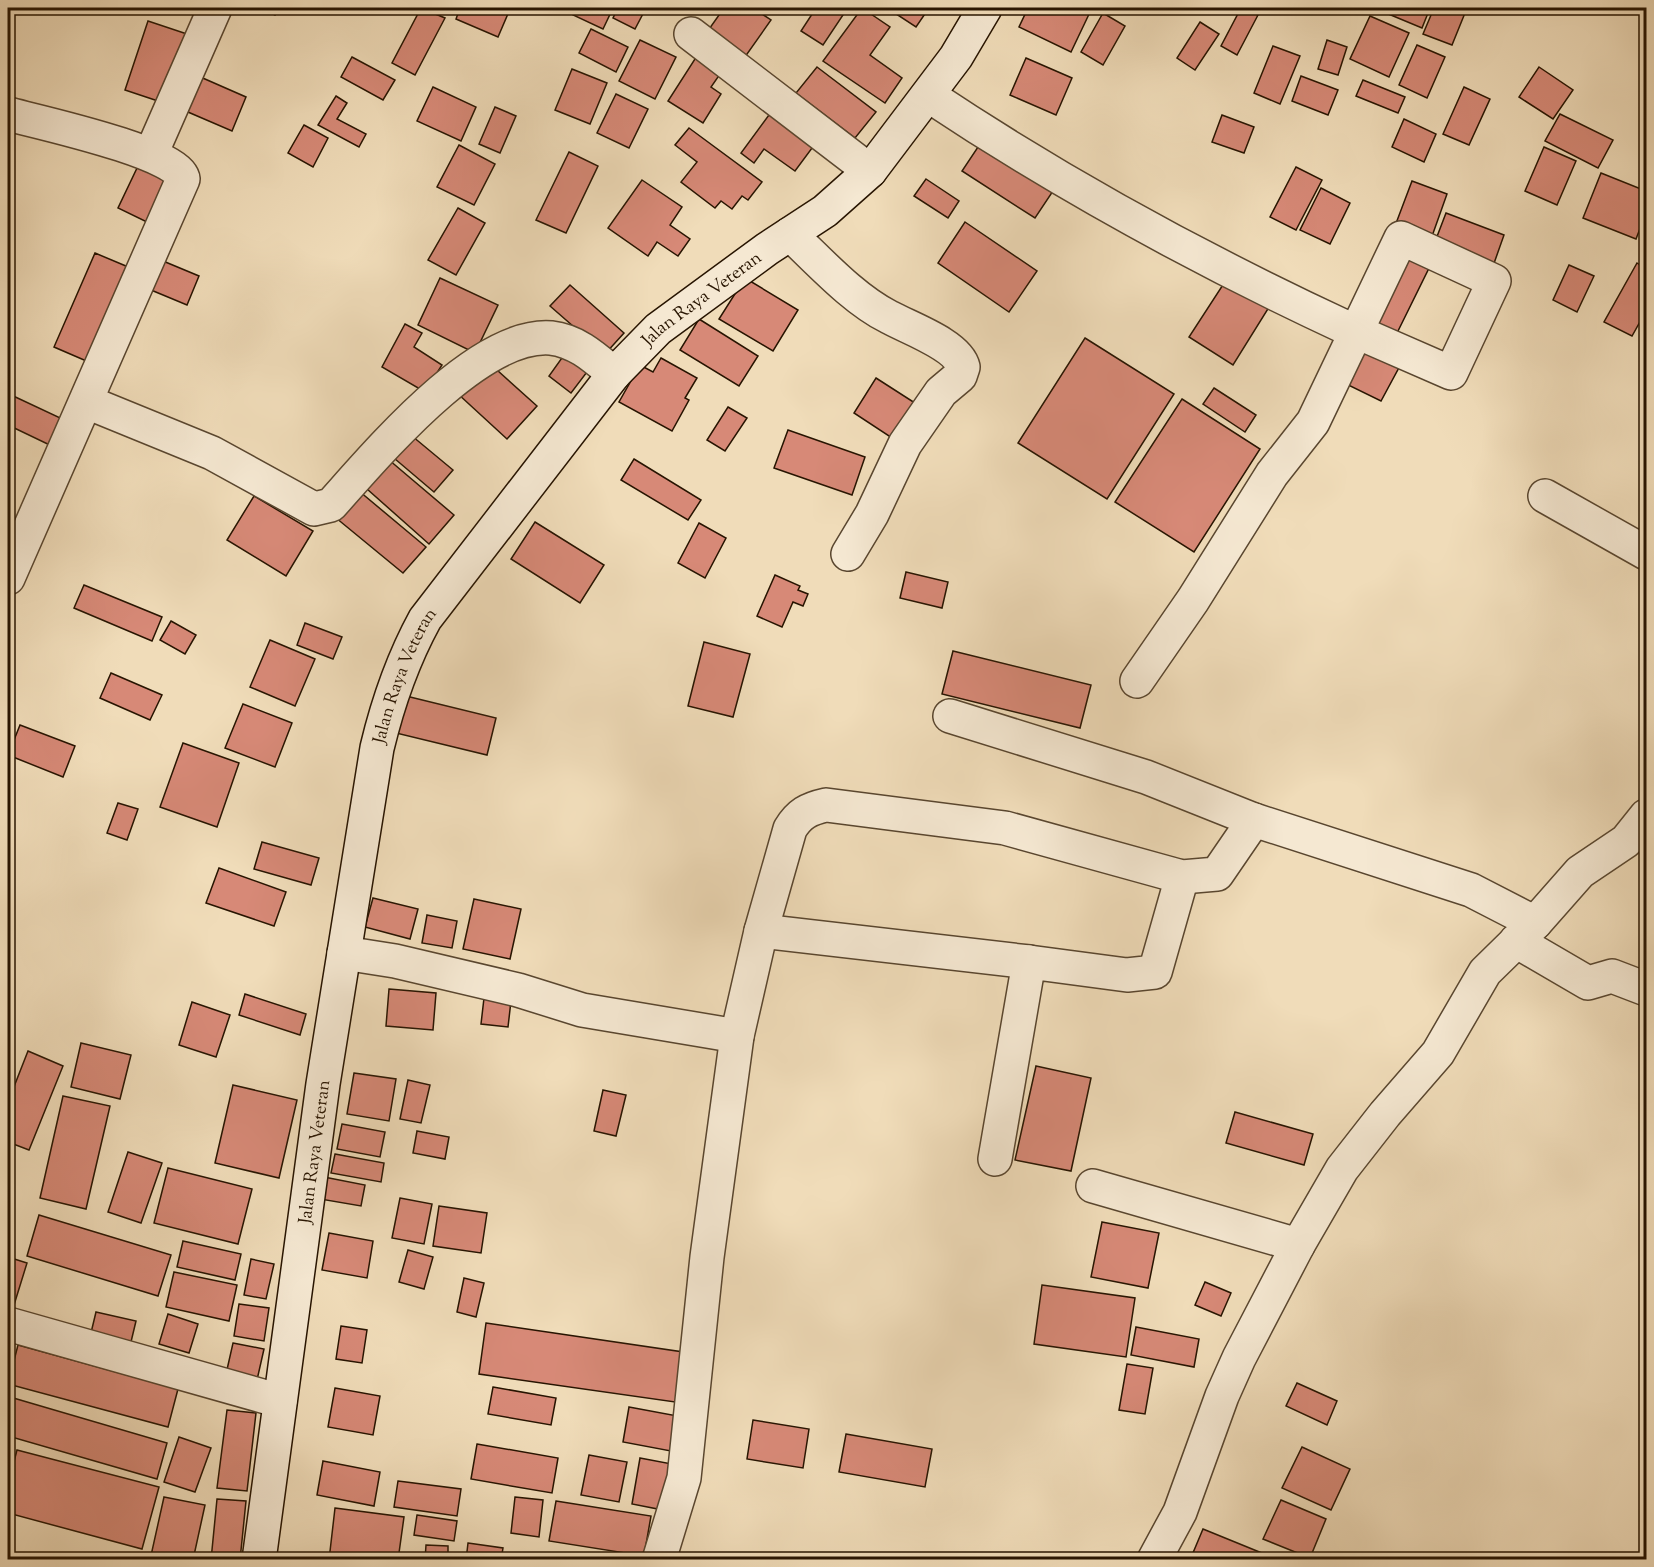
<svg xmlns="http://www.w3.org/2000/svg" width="1654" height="1567" font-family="'Sorts Mill Goudy',serif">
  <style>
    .building { fill: #d78977; stroke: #271401; stroke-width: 1.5 }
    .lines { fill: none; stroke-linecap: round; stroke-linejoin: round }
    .street-casing { stroke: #59462f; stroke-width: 36 }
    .secondary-casing { stroke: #271401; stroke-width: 36 }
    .street { stroke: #f5e8d2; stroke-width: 33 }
    .secondary { stroke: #f5e8d2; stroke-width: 33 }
    .labels { text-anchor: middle; stroke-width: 5; stroke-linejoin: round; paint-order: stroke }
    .street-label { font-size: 18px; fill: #271401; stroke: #f5e8d2 }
  </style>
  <rect width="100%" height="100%" fill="#f0dcb9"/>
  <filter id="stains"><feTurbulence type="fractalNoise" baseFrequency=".00333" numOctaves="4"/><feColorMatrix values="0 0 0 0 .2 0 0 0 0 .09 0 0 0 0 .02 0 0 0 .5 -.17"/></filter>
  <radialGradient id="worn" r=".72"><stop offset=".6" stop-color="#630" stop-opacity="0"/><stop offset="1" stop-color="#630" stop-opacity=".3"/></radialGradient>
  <g class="building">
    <path d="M260,8h18l-3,7z"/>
    <path d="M421,8l24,10 -30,57 -23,-12z"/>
    <path d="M460,8h46l4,1 -12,28 -42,-18z"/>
    <path d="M576,8h37l-10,21 -30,-14z"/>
    <path d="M618,8h28l-11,21 -22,-11z"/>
    <path d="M724,8h29l18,12 -31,44 -38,-25z"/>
    <path d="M816,8l31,1 -24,36 -22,-14z"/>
    <path d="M862,8l28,19 -20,28 32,23 -17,25 -62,-42z"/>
    <path d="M887,8h42l-13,19z"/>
    <path d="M1028,8h57l6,2 -20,42 -52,-25z"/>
    <path d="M1241,8l17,7 -21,40 -16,-9z"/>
    <path d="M1374,8h56l-8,20z"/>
    <path d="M1434,8h33l-15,37 -29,-11z"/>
    <path d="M1103,13l22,13 -22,39 -22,-13z"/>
    <path d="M1370,16l39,17 -20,44 -39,-18z"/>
    <path d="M148,21l39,13 -23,69 -39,-13z"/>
    <path d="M1200,22l19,12 -24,36 -18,-12z"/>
    <path d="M591,29l37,18 -12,25 -37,-19z"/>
    <path d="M640,40l36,17 -21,42 -36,-18z"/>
    <path d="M1327,40l20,7 -9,28 -20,-6z"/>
    <path d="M1417,45l28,12 -18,41 -28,-13z"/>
    <path d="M1273,46l27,10 -20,48 -26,-11z"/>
    <path d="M702,48l25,16 -16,23 10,7 -18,29 -35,-22z"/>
    <path d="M352,57l43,23 -12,20 -42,-23z"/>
    <path d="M1026,58l46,20 -16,37 -46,-20z"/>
    <path d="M817,67l59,45 -21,26 -59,-45z"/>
    <path d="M1539,67l34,23 -20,29 -34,-22z"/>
    <path d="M572,69l35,14 -17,41 -35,-14z"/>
    <path d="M189,72l57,25 -14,34 -58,-25z"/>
    <path d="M1301,76l37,14 -10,25 -36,-14z"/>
    <path d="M1363,80l42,17 -7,16 -42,-17z"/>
    <path d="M433,87l43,20 -15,34 -44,-20z"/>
    <path d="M1464,87l26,12 -21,46 -26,-11z"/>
    <path d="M616,94l32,15 -19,39 -32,-15z"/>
    <path d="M336,96l11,7 -10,16 29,15 -7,13 -41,-22z"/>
    <path d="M777,104l44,32 -26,35 -31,-22 -10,14 -13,-10z"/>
    <path d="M495,107l21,9 -16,37 -21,-9z"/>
    <path d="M1560,114l53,26 -15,28 -53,-27z"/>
    <path d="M1222,115l32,12 -10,26 -32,-11z"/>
    <path d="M1404,119l32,15 -12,28 -32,-15z"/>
    <path d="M304,125l24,13 -15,29 -25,-14z"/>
    <path d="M689,128l73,54 -14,18 -6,-4 -10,13 -11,-8 -6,7 -34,-26 16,-20 -22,-17z"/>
    <path d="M982,141l73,47 -20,30 -73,-47z"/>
    <path d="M459,145l36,19 -21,41 -37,-18z"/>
    <path d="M1544,147l32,14 -19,44 -32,-14z"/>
    <path d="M569,152l29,14 -32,67 -30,-13z"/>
    <path d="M138,166l34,17 -21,41 -33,-16z"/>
    <path d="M1296,167l26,13 -26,50 -26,-13z"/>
    <path d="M1601,173l45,18v22l-10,26 -53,-21z"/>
    <path d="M926,179l33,22 -11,17 -34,-22z"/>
    <path d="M642,180l40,27 -12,18 20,14 -12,17 -21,-14 -9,14 -40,-28z"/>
    <path d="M1412,181l35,13 -16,45 -36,-13z"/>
    <path d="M1321,188l29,15 -20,41 -30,-14z"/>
    <path d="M458,208l27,15 -29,52 -28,-15z"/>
    <path d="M1446,213l58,22 -12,34 -59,-22z"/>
    <path d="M965,222l72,49 -28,41 -71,-49z"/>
    <path d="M1405,249l27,13 -35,71 -28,-14z"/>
    <path d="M95,253l38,16 -42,94 -37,-16z"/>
    <path d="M151,256l48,20 -12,29 -48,-20z"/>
    <path d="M1637,263l9,6v42l-14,25 -28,-14z"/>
    <path d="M1569,265l25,11 -17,36 -24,-12z"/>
    <path d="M1228,277l43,27 -38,61 -44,-28z"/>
    <path d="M440,278l58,27 -23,48 -57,-28z"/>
    <path d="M745,278l53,32 -25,41 -54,-32z"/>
    <path d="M570,285l54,48 -19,21 -55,-48z"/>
    <path d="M699,319l59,37 -19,30 -59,-36z"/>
    <path d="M405,324l17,9 -8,14 28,18 -17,27 -43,-25z"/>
    <path d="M1085,338l89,56 -67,105 -89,-56z"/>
    <path d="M1361,340l41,22 -21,39 -41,-20z"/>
    <path d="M564,355l23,17 -16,21 -22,-17z"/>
    <path d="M661,358l36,20 -12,20 4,2 -17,31 -53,-29 21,-37 13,7z"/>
    <path d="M487,361l50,45 -30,33 -50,-46z"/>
    <path d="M876,378l39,25 -23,35 -38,-25z"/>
    <path d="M1214,388l42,27 -11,17 -42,-28z"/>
    <path d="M9,394l62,29 -13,26 -50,-24z"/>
    <path d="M1182,399l78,50 -66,103 -79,-50z"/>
    <path d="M728,407l19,11 -22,33 -18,-11z"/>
    <path d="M788,430l77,27 -13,38 -78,-27z"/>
    <path d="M406,431l47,39 -19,22 -46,-39z"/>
    <path d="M382,454l72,61 -25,29 -71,-63z"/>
    <path d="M634,459l67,41 -13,20 -67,-40z"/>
    <path d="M353,486l73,61 -23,26 -73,-60z"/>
    <path d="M254,496l59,35 -27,45 -59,-36z"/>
    <path d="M535,522l69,43 -24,38 -69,-44z"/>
    <path d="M699,523l27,15 -21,40 -27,-15z"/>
    <path d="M906,572l42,10 -6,26 -42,-10z"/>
    <path d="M775,575l25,11 -2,4 10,4 -5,12 -10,-4 -11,25 -25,-11z"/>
    <path d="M84,585l78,32 -10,24 -78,-33z"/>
    <path d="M171,621l25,14 -11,19 -25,-14z"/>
    <path d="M305,623l37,14 -9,22 -36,-14z"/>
    <path d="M270,640l45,19 -20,47 -45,-19z"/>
    <path d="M704,642l46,12 -17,63 -45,-11z"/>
    <path d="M953,651l138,34 -11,43 -138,-34z"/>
    <path d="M111,673l51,22 -12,25 -50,-22z"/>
    <path d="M406,696l90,22 -9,37 -91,-22z"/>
    <path d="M243,704l49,19 -17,44 -50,-19z"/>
    <path d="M20,725l55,21 -12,31 -55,-22z"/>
    <path d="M183,743l56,20 -22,64 -57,-20z"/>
    <path d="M118,803l20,6 -11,31 -20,-7z"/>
    <path d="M262,842l57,16 -8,27 -57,-16z"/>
    <path d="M219,868l67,24 -12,34 -68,-23z"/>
    <path d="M373,898l45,11 -8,30 -45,-12z"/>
    <path d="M474,899l47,10 -11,50 -47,-10z"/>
    <path d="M427,915l30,6 -5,27 -30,-5z"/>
    <path d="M389,989l47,4 -3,37 -47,-4z"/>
    <path d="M245,994l61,20 -6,21 -61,-20z"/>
    <path d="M484,998l27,3 -3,26 -27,-3z"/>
    <path d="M192,1002l38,13 -14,42 -37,-12z"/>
    <path d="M81,1043l50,12 -11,44 -49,-12z"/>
    <path d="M28,1051l35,15 -34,84 -21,-8v-40z"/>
    <path d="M1036,1066l55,12 -20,93 -56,-11z"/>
    <path d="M354,1073l42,6 -7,42 -42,-7z"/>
    <path d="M408,1080l22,5 -9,38 -21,-4z"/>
    <path d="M233,1085l64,15 -18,78 -64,-15z"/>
    <path d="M603,1090l23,5 -10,41 -22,-5z"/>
    <path d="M63,1096l47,10 -24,103 -46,-11z"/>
    <path d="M1235,1112l78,22 -9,31 -78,-22z"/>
    <path d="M342,1124l43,8 -5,25 -43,-8z"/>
    <path d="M417,1131l32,6 -4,22 -32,-6z"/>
    <path d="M128,1152l34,11 -21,60 -33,-11z"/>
    <path d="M335,1154l49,9 -3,19 -50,-9z"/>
    <path d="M168,1168l84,21 -14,55 -84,-21z"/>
    <path d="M324,1177l41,8 -4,21 -41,-7z"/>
    <path d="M400,1198l32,6 -8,40 -32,-6z"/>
    <path d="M439,1206l48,7 -6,40 -48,-7z"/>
    <path d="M39,1215l132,40 -13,41 -131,-40z"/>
    <path d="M1102,1222l57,11 -11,55 -57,-11z"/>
    <path d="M329,1233l44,8 -6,37 -45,-8z"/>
    <path d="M183,1241l58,13 -6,26 -58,-13z"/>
    <path d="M408,1250l25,7 -9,32 -25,-7z"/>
    <path d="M8,1257l19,6 -13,42 -6,-2z"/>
    <path d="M251,1259l23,5 -8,35 -22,-4z"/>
    <path d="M174,1272l63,13 -8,36 -63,-14z"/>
    <path d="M464,1278l20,5 -8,34 -19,-5z"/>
    <path d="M1205,1282l26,11 -10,23 -26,-11z"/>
    <path d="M1042,1285l93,13 -9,59 -92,-13z"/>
    <path d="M239,1304l30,4 -5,33 -30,-5z"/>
    <path d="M96,1312l40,9 -6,25 -40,-9z"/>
    <path d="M168,1314l30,10 -9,29 -30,-9z"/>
    <path d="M486,1323l204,30 -8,50 -203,-29z"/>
    <path d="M341,1326l26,4 -5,33 -26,-4z"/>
    <path d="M1136,1327l63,12 -5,28 -63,-12z"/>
    <path d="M233,1343l31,6 -7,31 -31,-6z"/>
    <path d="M18,1345l160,44 -10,38 -160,-43z"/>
    <path d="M1127,1364l26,4 -8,46 -26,-4z"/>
    <path d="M1297,1383l40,18 -10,24 -41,-19z"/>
    <path d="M493,1387l63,11 -5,27 -63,-11z"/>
    <path d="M335,1388l45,8 -7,39 -45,-8z"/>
    <path d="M10,1397l157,46 -10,36 -149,-43z"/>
    <path d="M629,1407l54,10 -7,35 -53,-10z"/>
    <path d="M227,1410l29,3 -9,78 -30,-3z"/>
    <path d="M753,1420l56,9 -6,39 -56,-9z"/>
    <path d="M846,1434l86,15 -7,38 -86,-15z"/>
    <path d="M179,1437l32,11 -16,44 -31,-10z"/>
    <path d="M477,1444l81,14 -6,35 -81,-14z"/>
    <path d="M1302,1447l48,22 -19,41 -49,-22z"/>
    <path d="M17,1450l142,37 -17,62 -134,-36v-28z"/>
    <path d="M589,1455l38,7 -8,40 -38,-7z"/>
    <path d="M640,1458l32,6 -9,46 -31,-6z"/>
    <path d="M323,1461l57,11 -6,34 -57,-11z"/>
    <path d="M398,1481l63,8 -4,27 -63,-9z"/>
    <path d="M164,1497l41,8 -12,55h-43z"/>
    <path d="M515,1497l28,3 -4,37 -28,-4z"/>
    <path d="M217,1499l29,2 -6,59h-29z"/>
    <path d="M1281,1500l45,19 -16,39 -47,-19z"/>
    <path d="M556,1501l95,15 -7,40 -95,-15z"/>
    <path d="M335,1508l69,9 -6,43h-69z"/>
    <path d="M417,1515l40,6 -3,20 -40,-6z"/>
    <path d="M1203,1529l76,31h-89z"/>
    <path d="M468,1543l35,5 -2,12h-35z"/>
    <path d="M426,1545l22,1v14h-23z"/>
    <path d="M517,1554l52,6h-53z"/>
  </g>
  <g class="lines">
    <g class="street-casing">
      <g id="street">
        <path d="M691,34l179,137"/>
        <path d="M928,95c132,88 273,165 417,232l12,5 94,41 43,-92 -93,-43 -88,184 -41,52 -79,126 -56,81"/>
        <path d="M8,114c26,7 173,39 175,65l-175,399"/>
        <path d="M151,154l64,-146"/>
        <path d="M790,234c29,27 63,65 99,83 20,11 69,28 74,50l-3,9 -19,16 -36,52 -33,70 -24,40"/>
        <path d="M87,402l125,51 102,56 17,-4c45,-50 147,-173 220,-167 26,3 44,20 63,36"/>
        <path d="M1545,496l101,57"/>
        <path d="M950,716l196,61 108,43 217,70 64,33"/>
        <path d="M761,931l268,31"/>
        <path d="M1516,941l72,42 24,-7 34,13"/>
        <path d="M344,953l51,8 123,29 64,20 155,26"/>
        <path d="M995,1159l34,-197 98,13 28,-3 27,-95"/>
        <path d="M1093,1186l205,59"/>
        <path d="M8,1324l272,77"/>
        <path d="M659,1560l25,-82 23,-221 30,-221 24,-105 29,-102c9,-15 18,-20 36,-24l179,23 177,49 35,-3 37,-54"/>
        <path d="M1154,1560l26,-48 42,-116 17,-38 59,-113 44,-76 43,-55 53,-61 47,-81 50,-49 45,-51 46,-31 20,-25"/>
      </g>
    </g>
    <g class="secondary-casing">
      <g id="secondary">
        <path id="s1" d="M259,1560l64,-476 54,-336c11,-46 25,-87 48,-129l189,-245 44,-45 109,-80 58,-38 45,-40 86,-114 29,-49"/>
      </g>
    </g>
    <use href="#street" class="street"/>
    <use href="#secondary" class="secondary"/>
  </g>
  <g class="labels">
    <g class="street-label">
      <text dy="6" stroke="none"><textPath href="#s1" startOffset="1384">Jalan Raya Veteran</textPath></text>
      <text dy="6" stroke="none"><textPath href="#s1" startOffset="898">Jalan Raya Veteran</textPath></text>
      <text dy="6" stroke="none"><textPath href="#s1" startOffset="412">Jalan Raya Veteran</textPath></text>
    </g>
  </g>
  <rect width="1654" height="1567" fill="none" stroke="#f0dcb9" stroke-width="30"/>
  <rect x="9" y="9" width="1636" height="1549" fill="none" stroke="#271401" stroke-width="3"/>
  <rect x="15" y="15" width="1624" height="1537" fill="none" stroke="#271401" stroke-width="1.5"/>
  <rect width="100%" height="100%" filter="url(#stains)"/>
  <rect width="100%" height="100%" fill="url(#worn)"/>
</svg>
